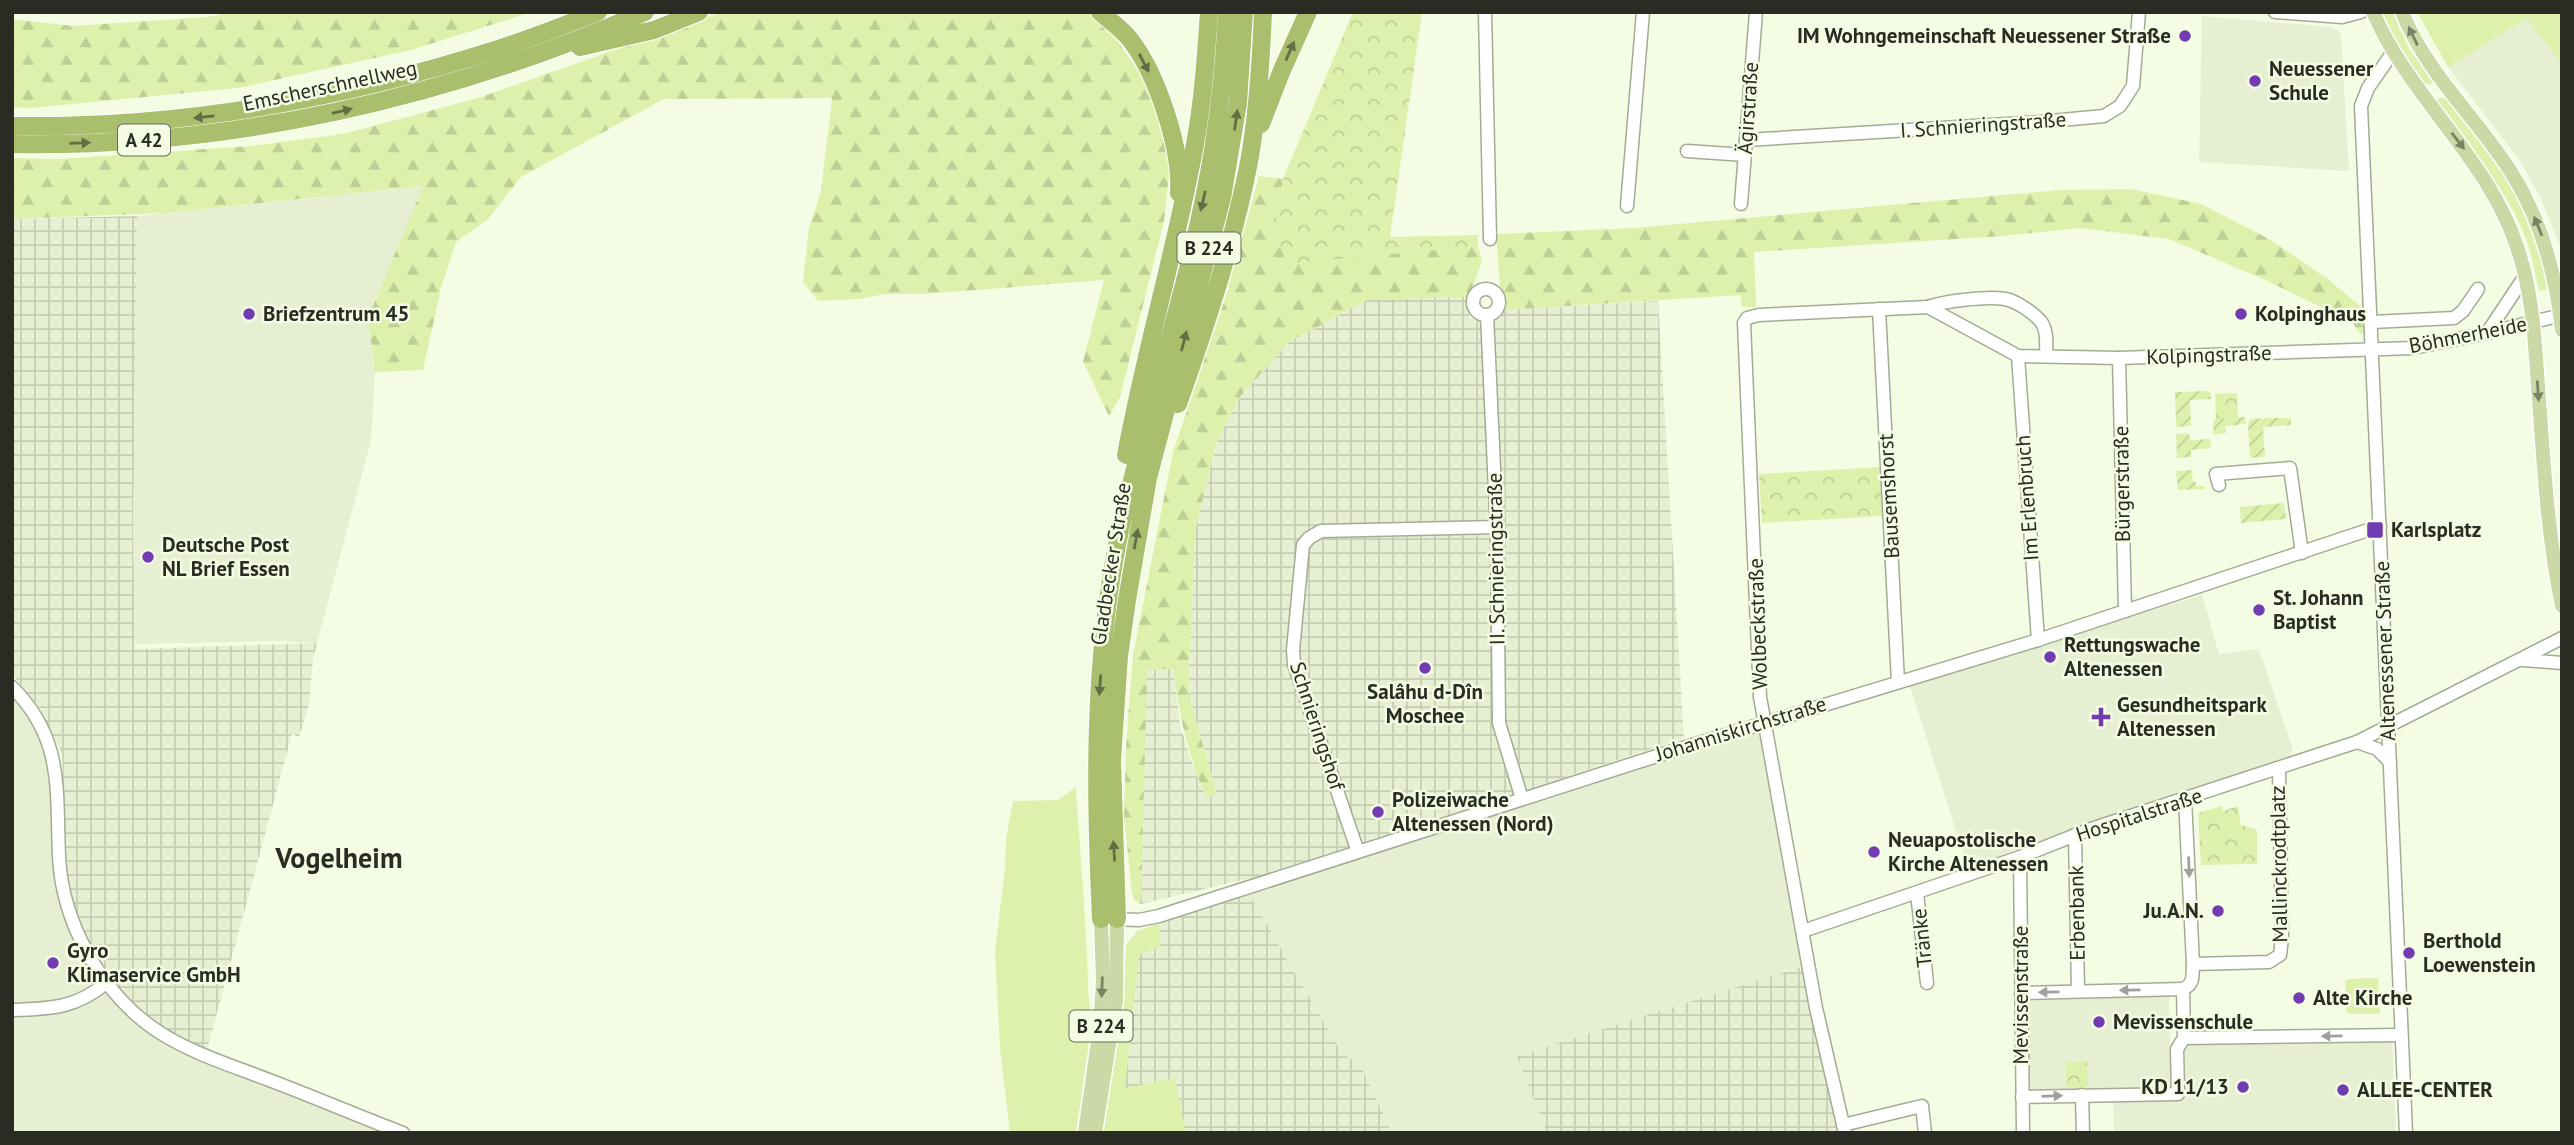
<svg xmlns="http://www.w3.org/2000/svg" width="2574" height="1145" font-family="'PT Sans',sans-serif">
  <style>
    .built { fill: #e6efd1 }
    .industrial { fill: url(#industrial-grid) }
    .grass { fill: #ddf1ad }
    .forest { fill: url(#forest-firs) }
    .park { fill: url(#park-crowns) }
    .garden { fill: url(#garden-furrows) }
    .lines { fill: none; stroke-linecap: round; stroke-linejoin: round }
    .minor-casing { stroke: #a4ab95; stroke-width: 15 }
    .major-casing { stroke: #fff; stroke-width: 17 }
    .highway-casing { stroke: #fff; stroke-width: 20 }
    .minor { stroke: #fff; stroke-width: 12 }
    .major { stroke: #cbd9a7; stroke-width: 14 }
    .highway { stroke: #a9bf6d; stroke-width: 18 }
    .oneway { fill: #7a8265 }
    .oneway2 { fill: #636e44 }
    .oneway3 { fill: #9fa09c }
    .poi-dot { fill: #713bb1; stroke: #f5fce4; stroke-width: 2.5 }
    .labels { text-anchor: middle; stroke-width: 5; stroke-linejoin: round; paint-order: stroke }
    .shield { fill: #f5fce4; stroke: #666a5d; stroke-width: 2 }
    .shield-label { font-size: 19px; font-weight: bold; fill: #292c23 }
    .poi-label { font-size: 21px; font-weight: bold; fill: #292c23; stroke: #f5fce4; text-anchor: start }
    .street-label { font-size: 21px; fill: #292c23; stroke: #f5fce4 }
    .district-label { font-size: 28px; font-weight: bold; fill: #292c23; stroke: #f5fce4 }
  </style>
  <defs>
    <pattern id="industrial-grid" width="8" height="8" patternUnits="userSpaceOnUse" patternTransform="scale(1.75)"><rect width="8" height="8" fill="#e6efd1"/><path d="M0 4h8M4 0v8" fill="none" stroke="#c5cdb3"/></pattern>
    <pattern id="forest-firs" width="22" height="20" patternUnits="userSpaceOnUse" patternTransform="scale(1.75)"><rect width="22" height="20" fill="#ddf1ad"/><path d="M5 1l3.5 6h-7zM16 11l3.5 6h-7z" fill="#becf95"/></pattern>
    <pattern id="park-crowns" width="20" height="18" patternUnits="userSpaceOnUse" patternTransform="scale(1.75)"><rect width="20" height="18" fill="#ddf1ad"/><path d="M2 6a3 3 0 1 1 6 0M12 15a3 3 0 1 1 6 0" fill="none" stroke="#becf95"/></pattern>
    <pattern id="garden-furrows" width="10" height="10" patternUnits="userSpaceOnUse" patternTransform="scale(1.75)"><rect width="10" height="10" fill="#ddf1ad"/><path d="M-1 1l2-2M0 10L10 0M9 11l2-2" fill="none" stroke="#becf95"/></pattern>
  </defs>
  <rect width="100%" height="100%" fill="#f5fce4"/>
  <g class="built">
    <path d="M2202,16l131,11 8,7 8,137 -150,-9z"/>
    <path d="M2527,18l35,47v185l-21,-51 -20,-37 -73,-95z"/>
    <path d="M424,186l-56,132 7,54 -4,68 -54,203 -38,-2 -144,3 -2,-113 4,-315z"/>
    <path d="M2202,595l17,59 40,-5 34,101 -6,10 -320,106 -58,-183z"/>
    <path d="M12,698l17,19 22,48 3,107 6,23 41,90 31,37 39,27 211,84h-370z"/>
    <path d="M1762,729l42,237 -286,90 29,77h-155l-32,-69 -18,-10 -94,-162z"/>
    <path d="M2169,992l2,96 -142,4 -1,-96z"/>
    <path d="M2392,1036l4,97h-282l-1,-36 66,-2 3,-53z"/>
  </g>
  <g class="industrial">
    <path d="M137,216l-4,315 2,118 182,-6 -4,16 -4,45 -10,33 -7,-3 -85,316 -16,-5 -40,-24 -40,-38 -27,-47 -16,-46 -6,-136 -21,-44 -29,-36v-455z"/>
    <path d="M1468,297l2,22 30,-1 4,-8 154,-9 26,437 -327,108 -106,32 -110,26 5,-234 27,-1 7,56 11,36 15,37 11,-3 -27,-96 -1,-25 6,-143 22,-90 23,-44 49,-55 78,-42z"/>
    <path d="M1248,892l94,162 18,10 32,69h-291l27,-192 10,-10z"/>
    <path d="M1804,966l33,167h-290l-30,-77z"/>
  </g>
  <g class="grass">
    <path d="M2379,12h14l16,37 23,30 1,5h-8l-37,-54z"/>
    <path d="M2417,12h145v53l-35,-47 -79,49z"/>
    <path d="M2445,97l60,76 29,53 17,62 -12,3c-4,-18 -7,-36 -13,-52 -18,-50 -62,-98 -94,-139z"/>
    <path d="M1076,787c4,65 10,130 12,195 0,16 3,32 3,48l-15,103h-66l-10,-85 -5,-97 10,-82 1,-29 7,-39 45,-1z"/>
    <path d="M1158,923l3,23 -22,9 -14,133 50,-10 11,55h-85l23,-146 2,-41 12,-15z"/>
    <path d="M2378,978l2,36h-31l-3,-3 -1,-30 3,-2z"/>
  </g>
  <g class="forest">
    <path d="M232,12h300l-121,38 -173,38 -207,20 -19,-1v-88l61,7 135,-9z"/>
    <path d="M722,12h368l16,13 42,59 22,82 -6,55 -44,176 -11,19 -26,-54 21,-82 -181,14h-38l-26,5 -41,2 -15,-19 6,-54 12,-37 11,-93 -168,1 -143,78 -33,42 -32,23 -15,46 -18,82 -48,2 -7,-54 55,-132 -257,27 -154,6v-61l47,1 192,-13 92,-12 135,-36z"/>
    <path d="M1259,176l24,3 -8,47 11,37 192,-17 4,16 -14,35 -101,3 -78,42 -49,55 -23,44 -22,90 -6,143 1,25 27,96 -11,3c-19,-47 -26,-79 -33,-129l-26,1 -6,234 -7,-4 -2,-8 -8,-75 2,-71 7,-91 40,-203 53,-156z"/>
    <path d="M2131,189l70,15 70,36 58,40 38,32 -1,18 -5,5 -9,-13 -89,-43 -94,-40 -89,-11 -78,8 -248,16 2,55h-14l-2,-12 -236,15 1,-14 -5,-9 -4,-53 138,-6 425,-38z"/>
  </g>
  <g class="park">
    <path d="M1353,12h69l-32,225 88,-2v11l-192,18 -11,-38 8,-47z"/>
    <path d="M2237,393l1,25 -22,1 -1,-25z"/>
    <path d="M1880,467l3,49 -121,7 -3,-49z"/>
    <path d="M2221,806l2,5 15,-5 3,19 16,5v34l-56,1 -3,-52z"/>
    <path d="M2066,1062h21l1,25 -22,1z"/>
  </g>
  <g class="garden">
    <path d="M2210,391l1,8 -21,1 1,26 -15,1 -1,-35z"/>
    <path d="M2245,417l1,7 -20,2v7l-13,2 1,-16z"/>
    <path d="M2269,418h22v7l-28,2 2,30 -15,1 -2,-33 2,-6z"/>
    <path d="M2189,433l1,7 20,-1 1,9 -20,2v7l-14,1 -1,-24z"/>
    <path d="M2192,470l1,12h3v4h9v3l-27,1 -2,-19z"/>
    <path d="M2284,503l2,16 -45,4 -1,-16z"/>
  </g>
  <g class="lines">
    <g class="minor-casing">
      <g id="minor">
        <path d="M1485,12l5,227"/>
        <path d="M2275,12l67,5 19,-5"/>
        <path d="M2393,52l-25,36 -7,18 45,1027"/>
        <path d="M1746,140l294,-18 64,-6 16,-10 13,-20 6,-74"/>
        <path d="M1687,151l58,4"/>
        <path d="M1741,204l15,-192"/>
        <path d="M1627,206l16,-194"/>
        <circle cx="1486" cy="302" r="13"/>
        <path d="M1928,307c16,-6 59,-11 77,-8 12,2 30,15 37,24 6,10 4,23 4,33"/>
        <path d="M1879,309l19,373"/>
        <path d="M1487,315l10,219 2,189 23,76"/>
        <path d="M2372,322l82,-4 9,-7 15,-22"/>
        <path d="M2487,333l38,-57"/>
        <path d="M2018,356l20,284"/>
        <path d="M2119,358l6,253"/>
        <path d="M2219,485l-3,-11 74,-6 12,85"/>
        <path d="M2523,660l39,3"/>
        <path d="M12,687c52,52 44,102 47,169 3,68 44,141 103,178 32,20 71,32 107,46 45,17 89,36 134,53"/>
        <path d="M2357,742l20,7 13,13"/>
        <path d="M2075,835l3,156"/>
        <path d="M1358,852l-64,-188 -1,-14 10,-105 6,-7 12,-7 176,-4"/>
        <path d="M2020,857l3,276"/>
        <path d="M1917,893l10,90"/>
        <path d="M1111,919l28,1 20,-4 504,-162 375,-114 342,-114"/>
        <path d="M1803,931l217,-74 68,-27 269,-88 205,-104"/>
        <path d="M2193,964l76,-2 11,-7 2,-17 -3,-169"/>
        <path d="M2021,993l162,-4"/>
        <path d="M12,1010c38,-1 66,-2 95,-28"/>
        <path d="M2184,1038l216,-3"/>
        <path d="M2082,1095l1,38"/>
        <path d="M2022,1097l156,-3 -1,-45 7,-11 -1,-49c12,-5 9,-14 10,-25l-8,-165"/>
        <path d="M1843,1125l79,-19 3,27"/>
        <path d="M1845,1133l-29,-125 -56,-311 -16,-374 3,-5 12,-3 169,-8 90,49 101,2 294,-10 74,-15 75,-18"/>
      </g>
    </g>
    <g class="major-casing">
      <g id="major">
        <path d="M2373,12c37,86 115,146 144,235 17,49 18,101 22,153 5,69 9,138 23,206"/>
        <path d="M2402,12c25,62 74,105 109,160 31,49 45,102 51,158"/>
        <path d="M1085,1133l15,-105 3,-46 -2,-63"/>
        <path d="M1095,1133l21,-133 1,-81"/>
      </g>
    </g>
    <g class="highway-casing">
      <g id="highway">
        <path d="M1100,12c9,8 21,16 29,26 28,35 53,111 50,155"/>
        <path d="M580,47l74,-17 45,-18"/>
        <path d="M1261,124l21,-54 26,-58"/>
        <path d="M12,126c169,2 326,-26 486,-77 34,-11 67,-24 100,-37"/>
        <path d="M12,144c218,4 434,-46 633,-132"/>
        <path d="M1178,404c28,-79 55,-160 71,-242 9,-49 12,-100 14,-150"/>
        <path d="M1126,455c19,-104 50,-206 69,-311 8,-43 11,-88 14,-132"/>
        <path d="M1101,919c-6,-127 -8,-254 17,-379 28,-133 75,-262 96,-396 7,-44 11,-88 13,-132"/>
        <path d="M1117,919l-5,-159 7,-104 8,-56 21,-122 74,-280 16,-95 6,-91"/>
      </g>
    </g>
    <use href="#minor" class="minor"/>
    <use href="#major" class="major"/>
    <use href="#highway" class="highway"/>
  </g>
  <defs><path id="oneway-solid" d="M-6-.8H1V-3.2L6.5 0L1 3.2V.8H-6Z" transform="scale(1.75)"/></defs>
  <g class="oneway">
    <use href="#oneway-solid" transform="translate(2413 36) rotate(-116)"/>
    <use href="#oneway-solid" transform="translate(2458 141) rotate(52)"/>
    <use href="#oneway-solid" transform="translate(2538 226) rotate(-112)"/>
    <use href="#oneway-solid" transform="translate(2538 391) rotate(86)"/>
    <use href="#oneway-solid" transform="translate(1102 987) rotate(92)"/>
  </g>
  <g class="oneway2">
    <use href="#oneway-solid" transform="translate(1290 51) rotate(-66)"/>
    <use href="#oneway-solid" transform="translate(1144 63) rotate(62)"/>
    <use href="#oneway-solid" transform="translate(342 111) rotate(-13)"/>
    <use href="#oneway-solid" transform="translate(204 117) rotate(174)"/>
    <use href="#oneway-solid" transform="translate(1236 120) rotate(-82)"/>
    <use href="#oneway-solid" transform="translate(80 143) rotate(-2)"/>
    <use href="#oneway-solid" transform="translate(1203 201) rotate(103)"/>
    <use href="#oneway-solid" transform="translate(1184 341) rotate(-75)"/>
    <use href="#oneway-solid" transform="translate(1136 539) rotate(-80)"/>
    <use href="#oneway-solid" transform="translate(1100 685) rotate(94)"/>
    <use href="#oneway-solid" transform="translate(1114 851) rotate(-94)"/>
  </g>
  <g class="oneway3">
    <use href="#oneway-solid" transform="translate(2189 867) rotate(88)"/>
    <use href="#oneway-solid" transform="translate(2130 990) rotate(179)"/>
    <use href="#oneway-solid" transform="translate(2049 992) rotate(179)"/>
    <use href="#oneway-solid" transform="translate(2332 1036) rotate(179)"/>
    <use href="#oneway-solid" transform="translate(2052 1096) rotate(-2)"/>
  </g>
  <g class="poi-dot">
    <circle cx="2185" cy="36" r="7"/>
    <circle cx="2255" cy="81" r="7"/>
    <circle cx="249" cy="314" r="7"/>
    <circle cx="2241" cy="314" r="7"/>
    <rect x="2366" y="521" width="18" height="18" rx="3.5"/>
    <circle cx="148" cy="557" r="7"/>
    <circle cx="2259" cy="610" r="7"/>
    <circle cx="2050" cy="657" r="7"/>
    <circle cx="1425" cy="668" r="7"/>
    <path d="M2097.5 706.5h7v7h7v7h-7v7h-7v-7h-7v-7h7z"/>
    <circle cx="1378" cy="812" r="7"/>
    <circle cx="1874" cy="852" r="7"/>
    <circle cx="2218" cy="911" r="7"/>
    <circle cx="2409" cy="953" r="7"/>
    <circle cx="53" cy="963" r="7"/>
    <circle cx="2299" cy="998" r="7"/>
    <circle cx="2099" cy="1022" r="7"/>
    <circle cx="2243" cy="1087" r="7"/>
    <circle cx="2343" cy="1090" r="7"/>
  </g>
  <g class="labels">
    <g class="shield">
      <rect x="118" y="124.5" width="52" height="31" rx="5"/>
      <rect x="1177.5" y="232.5" width="63" height="31" rx="5"/>
      <rect x="1069.5" y="1010.5" width="63" height="31" rx="5"/>
    </g>
    <g class="shield-label">
      <text x="144" y="147">A 42</text>
      <text x="1209" y="255">B 224</text>
      <text x="1101" y="1033">B 224</text>
    </g>
    <g class="poi-label">
      <text x="2171" y="43" text-anchor="end">IM Wohngemeinschaft Neuessener Straße</text>
      <text x="2269" y="76">Neuessener<tspan x="2269" dy="24">Schule</tspan></text>
      <text x="263" y="321">Briefzentrum 45</text>
      <text x="2255" y="321">Kolpinghaus</text>
      <text x="2391" y="537">Karlsplatz</text>
      <text x="162" y="552">Deutsche Post<tspan x="162" dy="24">NL Brief Essen</tspan></text>
      <text x="2273" y="605">St. Johann<tspan x="2273" dy="24">Baptist</tspan></text>
      <text x="2064" y="652">Rettungswache<tspan x="2064" dy="24">Altenessen</tspan></text>
      <text x="1425" y="699" text-anchor="middle">Salâhu d-Dîn<tspan x="1425" dy="24">Moschee</tspan></text>
      <text x="2117" y="712">Gesundheitspark<tspan x="2117" dy="24">Altenessen</tspan></text>
      <text x="1392" y="807">Polizeiwache<tspan x="1392" dy="24">Altenessen (Nord)</tspan></text>
      <text x="1888" y="847">Neuapostolische<tspan x="1888" dy="24">Kirche Altenessen</tspan></text>
      <text x="2204" y="918" text-anchor="end">Ju.A.N.</text>
      <text x="2423" y="948">Berthold<tspan x="2423" dy="24">Loewenstein</tspan></text>
      <text x="67" y="958">Gyro<tspan x="67" dy="24">Klimaservice GmbH</tspan></text>
      <text x="2313" y="1005">Alte Kirche</text>
      <text x="2113" y="1029">Mevissenschule</text>
      <text x="2229" y="1094" text-anchor="end">KD 11/13</text>
      <text x="2357" y="1097">ALLEE-CENTER</text>
    </g>
    <g class="street-label">
      <text transform="translate(330 86) rotate(-12)" y="7">Emscherschnellweg</text>
      <text transform="translate(1748 108) rotate(-86)" y="7">Ägirstraße</text>
      <text transform="translate(1983 125) rotate(-4)" y="7">I. Schnieringstraße</text>
      <text transform="translate(2468 335) rotate(-11)" y="7">Böhmerheide</text>
      <text transform="translate(2209 355) rotate(-2)" y="7">Kolpingstraße</text>
      <text transform="translate(2122 484) rotate(-91)" y="7">Bürgerstraße</text>
      <text transform="translate(1889 496) rotate(-93)" y="7">Bausemshorst</text>
      <text transform="translate(2027 498) rotate(-94)" y="7">Im Erlenbruch</text>
      <text transform="translate(1496 559) rotate(-91)" y="7">II. Schnieringstraße</text>
      <text transform="translate(1111 564) rotate(-81)" y="7">Gladbecker Straße</text>
      <text transform="translate(1758 624) rotate(-92)" y="7">Wolbeckstraße</text>
      <text transform="translate(2385 651) rotate(-92)" y="7">Altenessener Straße</text>
      <text transform="translate(1317 726) rotate(72)" y="7">Schnieringshof</text>
      <text transform="translate(1741 729) rotate(-17)" y="7">Johanniskirchstraße</text>
      <text transform="translate(2139 815) rotate(-18)" y="7">Hospitalstraße</text>
      <text transform="translate(2279 864) rotate(-91)" y="7">Mallinckrodtplatz</text>
      <text transform="translate(2077 913) rotate(-91)" y="7">Erbenbank</text>
      <text transform="translate(1922 938) rotate(-96)" y="7">Tränke</text>
      <text transform="translate(2021 995) rotate(-90)" y="7">Mevissenstraße</text>
    </g>
    <g class="district-label">
      <text x="339" y="868">Vogelheim</text>
    </g>
  </g>
  <rect width="2574" height="1145" fill="none" stroke="#292c23" stroke-width="28"/>
</svg>
